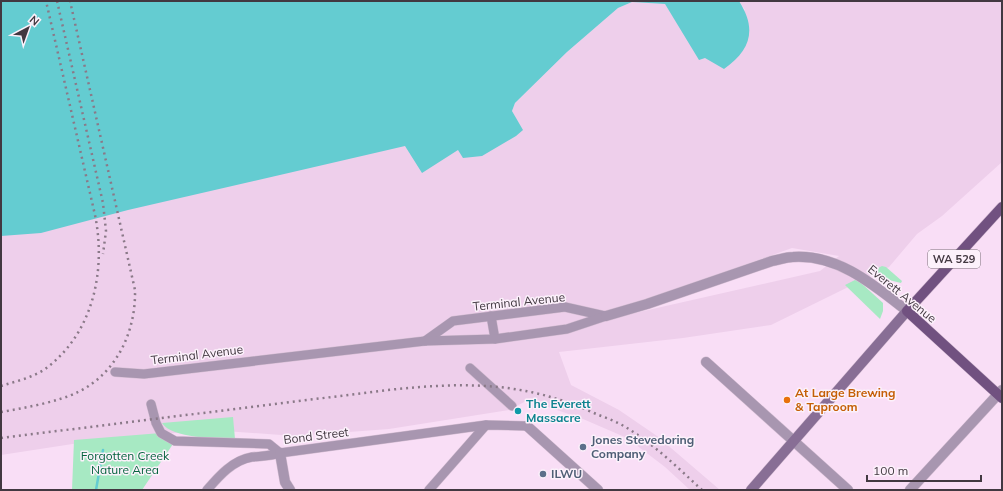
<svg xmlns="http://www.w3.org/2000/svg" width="1003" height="491" font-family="Mulish,sans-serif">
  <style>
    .built { fill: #eecfeb; fill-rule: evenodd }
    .green { fill: #a7e9c3 }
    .water { fill: #64ccd1 }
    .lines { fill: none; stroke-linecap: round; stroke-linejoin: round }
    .stream { stroke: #64ccd1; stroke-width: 2.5 }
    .minor-casing { stroke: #d4bdd2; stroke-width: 10 }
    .tertiary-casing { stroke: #d4bdd2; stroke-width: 11 }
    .secondary-casing { stroke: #d4bdd2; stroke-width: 11 }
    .primary-casing { stroke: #d4bdd2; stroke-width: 11 }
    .minor { stroke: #a896b0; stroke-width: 9 }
    .tertiary { stroke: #a896b0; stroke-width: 10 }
    .secondary { stroke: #886e95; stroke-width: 10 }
    .primary { stroke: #715180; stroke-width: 10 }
    .rail { stroke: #8a7988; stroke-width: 2.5; stroke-dasharray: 2 4; stroke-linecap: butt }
    .food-dot { fill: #e8710a; stroke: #fcf1fb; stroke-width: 1.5 }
    .culture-dot { fill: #0f9aa8; stroke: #fcf1fb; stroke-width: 1.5 }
    .service-dot { fill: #5c6f8a; stroke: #fcf1fb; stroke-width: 1.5 }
    .labels { text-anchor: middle; stroke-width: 3; stroke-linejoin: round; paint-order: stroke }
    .shield { fill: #fcf1fb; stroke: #7a7079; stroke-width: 1 }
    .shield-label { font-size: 11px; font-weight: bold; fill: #423841 }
    .street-label { font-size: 12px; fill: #423841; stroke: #fcf1fb }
    .food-label { font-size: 12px; font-weight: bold; fill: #c56008; stroke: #fcf1fb; text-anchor: start }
    .culture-label { font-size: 12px; font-weight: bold; fill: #0d838f; stroke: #fcf1fb; text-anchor: start }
    .service-label { font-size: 12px; font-weight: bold; fill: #4e5e75; stroke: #fcf1fb; text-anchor: start }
    .park-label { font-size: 12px; fill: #05643e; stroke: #fcf1fb }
  </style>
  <rect width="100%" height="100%" fill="#f9def6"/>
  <path class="built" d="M27,1l378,145 117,-16 -10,-19 3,-8 52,-51 51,-44 14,-6 33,2 14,21 66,-15 -6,-9h263v161l-60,54 -25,18 -28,33 -118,58 -88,13 -124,14 12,33 48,25 38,26 63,54h-30l-25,-23 -38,-29 -44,-19 -55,-19 -19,10 -120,19 -94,7 -85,-6 -105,9 -104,16v-247zM792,248l47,8 -19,15 -247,56z"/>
  <g class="green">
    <path d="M882,266l4,1 16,14 -1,2 -20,-5 -7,-8z"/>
    <path d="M855,280l6,3 22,20v8l-3,8 -35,-34z"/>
    <path d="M233,417l2,22c-18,-1 -63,0 -73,-16z"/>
    <path d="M161,433l14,8 -33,49h-70l2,-50z"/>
  </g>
  <path class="water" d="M1,1h738c18,28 12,49 -15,68l-19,-11 -6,2 -34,-56 -33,-2 -14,6 -51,44 -52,51 -3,8 11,19 -7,6 -34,20 -19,2 -5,-8 -36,23 -17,-27 -277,64 -87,23 -40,3z"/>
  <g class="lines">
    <path class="stream" d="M96,490l7,-40"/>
    <g class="minor-casing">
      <g id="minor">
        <path d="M491,316l4,23"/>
        <path d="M425,341l28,-20 112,-14 40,9"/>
        <path d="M470,368l42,38"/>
        <path d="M115,372l29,2 281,-33 70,-2 72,-10 39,-13"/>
        <path d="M151,404l5,19 5,10 14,8 94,3 11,9"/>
        <path d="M207,490c12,-14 26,-30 45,-33 10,-1 19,-1 28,-4l206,-28 41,1"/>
        <path d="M429,490l57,-65"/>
      </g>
    </g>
    <g class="tertiary-casing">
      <g id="tertiary">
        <path d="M606,316l41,-12 125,-43c7,-1 14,-4 21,-4 45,-3 81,28 114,54"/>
        <path d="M706,362l142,128"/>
        <path d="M527,426l71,64"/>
        <path d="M280,453l5,29 5,8"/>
        <path d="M910,490l92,-100"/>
      </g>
    </g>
    <g class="secondary-casing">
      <path id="secondary" d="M751,490l156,-179"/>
    </g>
    <g class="primary-casing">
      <path id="primary" d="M1002,207l-95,104 95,87"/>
    </g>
    <use href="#minor" class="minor"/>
    <use href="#tertiary" class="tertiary"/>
    <use href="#secondary" class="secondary"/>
    <use href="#primary" class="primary"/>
    <g class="rail">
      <path d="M57,1l46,202 3,28 -3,23"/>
      <path d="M1,386c16,-5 35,-9 48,-20 45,-36 57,-97 46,-151l-49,-214"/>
      <path d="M1,412c23,-4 57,-10 77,-20 39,-19 58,-61 57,-102l-65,-289"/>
      <path d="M1,438l387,-48c76,-8 135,-9 206,23 9,4 19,7 28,12 30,17 55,42 80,65"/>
    </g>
  </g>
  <circle class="food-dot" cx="787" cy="400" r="4"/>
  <circle class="culture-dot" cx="518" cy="411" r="4"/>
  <g class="service-dot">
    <circle cx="583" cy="447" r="4"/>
    <circle cx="543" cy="474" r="4"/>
  </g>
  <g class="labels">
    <rect class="shield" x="928" y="250" width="52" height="18" rx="3"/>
    <g class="shield-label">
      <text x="954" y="263">WA 529</text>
    </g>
    <g class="street-label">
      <text transform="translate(902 294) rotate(39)" y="4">Everett Avenue</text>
      <text transform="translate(519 302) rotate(-6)" y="4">Terminal Avenue</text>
      <text transform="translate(197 355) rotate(-7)" y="4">Terminal Avenue</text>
      <text transform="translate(316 436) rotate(-7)" y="4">Bond Street</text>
    </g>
    <g class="food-label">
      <text x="795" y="397">At Large Brewing<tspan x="795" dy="14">&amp; Taproom</tspan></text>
    </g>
    <g class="culture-label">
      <text x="526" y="408">The Everett<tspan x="526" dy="14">Massacre</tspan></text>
    </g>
    <g class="service-label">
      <text x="591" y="444">Jones Stevedoring<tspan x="591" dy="14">Company</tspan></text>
      <text x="551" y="478">ILWU</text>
    </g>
    <g class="park-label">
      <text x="125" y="460">Forgotten Creek<tspan x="125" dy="14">Nature Area</tspan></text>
    </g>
  </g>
  <rect width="1003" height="491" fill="none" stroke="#423841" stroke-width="4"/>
  <g transform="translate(28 28) rotate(41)" stroke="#fcf1fb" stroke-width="3" paint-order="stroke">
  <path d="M0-3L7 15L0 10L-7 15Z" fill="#423841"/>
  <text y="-6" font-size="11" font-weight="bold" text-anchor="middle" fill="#423841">N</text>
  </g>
  <path d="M867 475v6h114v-6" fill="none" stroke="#423841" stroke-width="2"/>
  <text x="873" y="475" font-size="12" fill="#423841" stroke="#fcf1fb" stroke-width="3" paint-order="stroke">100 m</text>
</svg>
